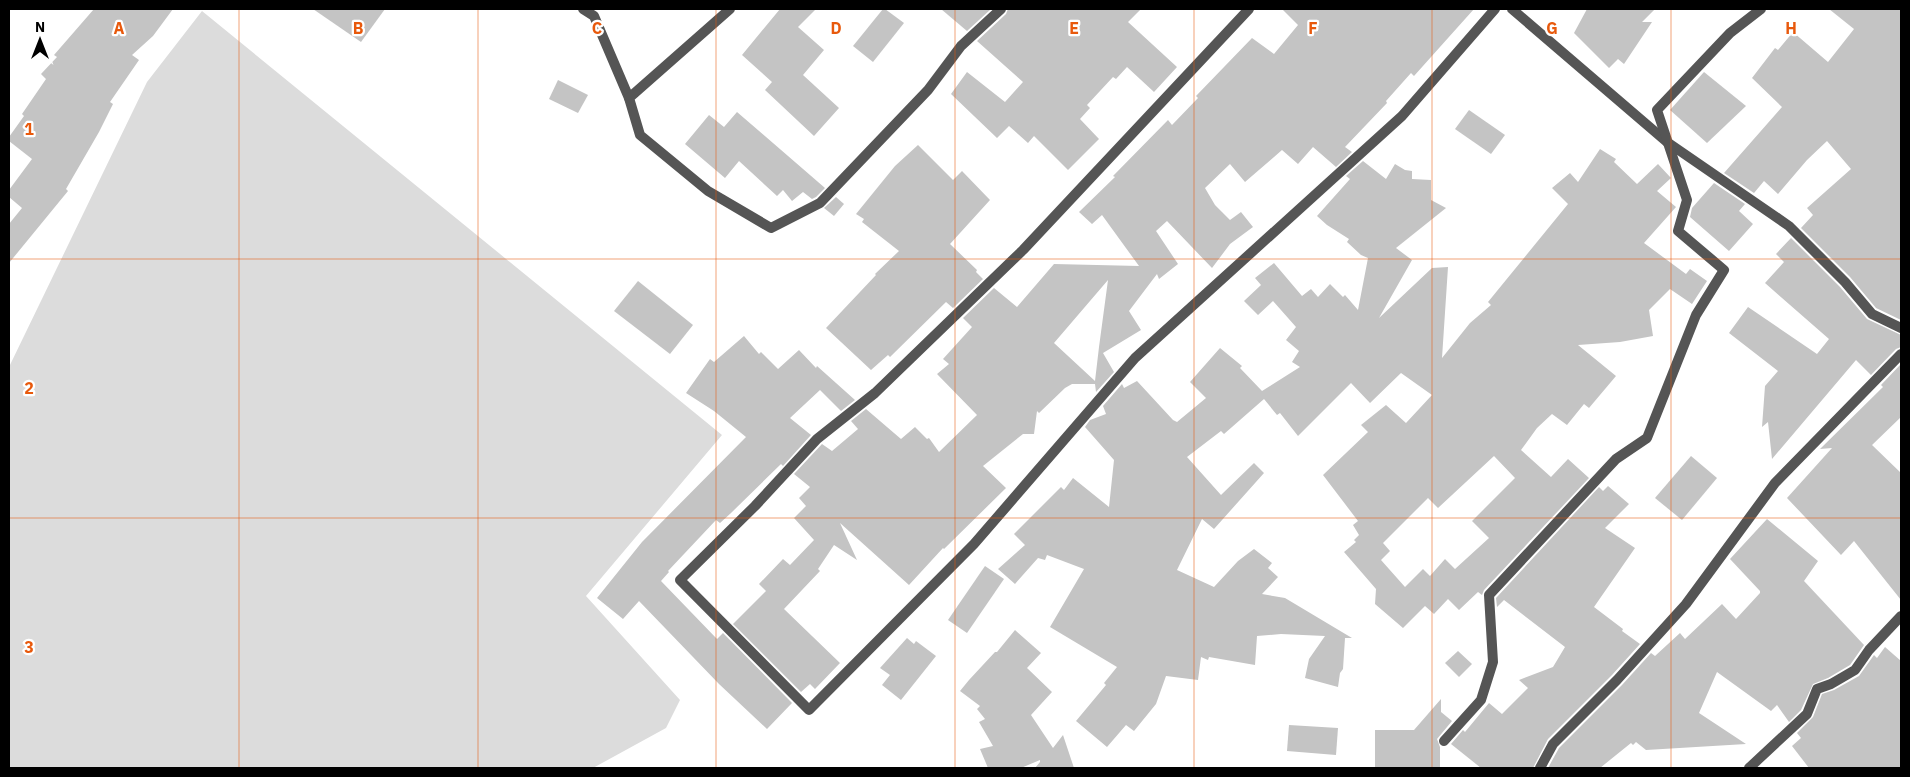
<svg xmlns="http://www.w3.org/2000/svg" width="1910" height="777" font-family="'IBM Plex Sans',sans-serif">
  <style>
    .green { fill: #dcdcdc }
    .building { fill: #c4c4c4; fill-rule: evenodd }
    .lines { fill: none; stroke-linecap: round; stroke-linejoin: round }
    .street { stroke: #555; stroke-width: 10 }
    .grid { fill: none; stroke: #e8590c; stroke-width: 1; stroke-opacity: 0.55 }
    .grid-label { font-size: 16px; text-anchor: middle; font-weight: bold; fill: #e8590c; stroke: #fff; stroke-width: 4.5; stroke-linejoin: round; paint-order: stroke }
  </style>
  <rect width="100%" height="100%" fill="#fff"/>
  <path class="green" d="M202,11l520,424 -136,161 94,104 -14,28 -73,40h-584v-401l138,-285z"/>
  <g class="building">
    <path d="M94,9h79l-20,27 -21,19 7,5 -29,42 3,2 -14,28 -33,57 2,2 -59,72v-39l13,-16 -13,-11v-7l23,-31 -23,-18v-4l15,-21 -2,-2 24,-35 -5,-5 16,-17 -3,-2z"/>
    <path d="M313,9h72l-24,33z"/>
    <path d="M780,9h36l-18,18 26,23 -21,25 36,33 -25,28 -49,-46 7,-8 -30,-27z"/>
    <path d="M883,9h2l19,14 -31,39 -20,-16z"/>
    <path d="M941,9h50l-24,22z"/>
    <path d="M1008,9h133l-13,13 49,45 -23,25 -27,-25 -11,12 -3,-2 -26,28 3,3 -10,11 19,20 -31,31 -34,-34 -6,7 -19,-17 -12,12 -46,-44 16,-22 38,30 18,-20 -46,-41 29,-27z"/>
    <path d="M1282,9h192l-60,67 -3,-3 -25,28 1,2 -42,44 7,5 -16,15 -23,-20 -15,17 -16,-14 -37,32 -15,-18 -25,24 10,17 15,15 11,-8 12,15 -23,17 -18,24 -45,-47 -11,10 22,33 -19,15 -2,-5 -28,37 12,19 -38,23 11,19 -18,20 -1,-8h-23l-7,4 -26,25 -2,-2 -3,23h-11l-40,32 23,22 -62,61 -1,-1 -34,37 -69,-62 17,37 -23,-15 -16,24 2,2 -36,38 56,54 -25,26 -5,-5 -9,8 -68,-68 33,-33 -7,-7 24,-25 7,6 24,-25 -20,-22 12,-12 -7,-8 11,-11 -16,-13 28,-30 10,7 26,-22 -7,-8 15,-12 35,30 14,-12 12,12 2,-1 10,14 38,-37 -40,-41 12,-10 -6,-5 29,-32 -9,-9 31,-30 23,19 37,-43 85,2 -37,-51 -10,9 -13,-12 36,-35 -2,-1 55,-56 4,5 26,-27 -2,-2 56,-58 22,16 24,-29zM1108,280l-9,67 -4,34 -41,-38z"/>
    <path d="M1587,9h68l-13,13h10l-28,42 -6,-5 -9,9 -35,-35z"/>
    <path d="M1829,9h72v311l-25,-12 -26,-31 -49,-49 12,-13 -6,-7 44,-39 -24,-28 -20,19 -29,34 -14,-13 -10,12 -30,-20 58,-66 -30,-29 23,-30 3,2 15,-18 35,30 26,-33z"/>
    <path d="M1704,72l42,34 -39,37 -37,-33z"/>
    <path d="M558,80l30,15 -10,18 -29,-14z"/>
    <path d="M1469,110l36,25 -14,19 -36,-25z"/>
    <path d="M737,112l88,76 -9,9 -4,2 -9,-7 -11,9 -9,-11 -6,6 -38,-35 -14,17 -40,-34 24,-29 15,12z"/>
    <path d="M918,145l35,35 9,-9 28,29 -40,44 27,26 -1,2 7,7 -30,29 -7,-6 -56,55 -2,-2 -17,15 -45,-42 50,-53 -1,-1 24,-23 -37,-29 2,-3 -8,-5 39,-48z"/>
    <path d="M1600,149l16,10 -2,3 23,22 21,-20 13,14 -14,13 19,16 -32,36 42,31 4,-5 17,12 -15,23 -22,-15 -21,21 4,26 -33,6 -42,3 38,31 -27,32 -5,-4 -17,21 -15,-11 -15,14 -16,22 30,27 17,-18 21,19 -105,112 -2,5 -4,-3 -19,18 -11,-11 -14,15 -9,-8 -22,22 -28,-24 1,-15 -32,-37 12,-10 -2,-2 5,-5 -6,-10 5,-4 -35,-46 45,-43 -7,-7 25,-20 20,18 26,-28 -31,-22 -31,30 -19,-20 -53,53 -18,-23 -3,2 -13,-16 -40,35 -3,-3 -34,26 34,38 33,-32 10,10 -50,56 -12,-10 -25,51 37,17 24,-26 16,-12 18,14 -4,5 10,9 -16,17 23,4 67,40h-7l-2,31 -3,4 -2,14 -33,-9 4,-19 16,-23 -44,-2 -24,2 -2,29 -46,-8 -1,3 -7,-3 -3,23 -32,-4 -10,28 -22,27 -8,-6 -19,22 -31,-26 30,-36 -2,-2 13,-16 -67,-40 34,-58 -37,-14 -2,5 -7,-2 -23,26 -17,-15 27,-24 -11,-11 47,-47 3,3 9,-12 36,29 5,-47 -29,-33 5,-7 16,-6 -3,-8 19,-22 2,4 13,-7 36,39 4,2 29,-24 -16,-16 30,-34 22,18 -2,2 22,23 38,-24 -8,-5 7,-11 -13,-11 10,-13 -23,-26 -15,14 -14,-14 17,-16 -6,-7 19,-15 28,33 9,-7 7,8 12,-13 13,13 2,-2 13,15 10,-52 -7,-3 -14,-13 2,-3 -22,-14 -10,-9 33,-37 -4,-3 17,-15 23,18 9,-15 10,6 7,1v8l19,1v20l15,8 -50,40 16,12 -33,58 53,-50 16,-1 -6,91 28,-35 21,-18 -3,-3 80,-98 -16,-16 18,-15 8,9zM1494,456l21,22 -43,43 17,17 -34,31 -10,-10 -15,17 -7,-7 -18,18 -24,-27 9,-9 -7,-8 45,-45 10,10z"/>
    <path d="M1714,183l31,21 -6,7 14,13 -24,27 -39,-34 2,-9z"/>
    <path d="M836,197l8,7 -10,12 -10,-8z"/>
    <path d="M1791,238l49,49 27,32 34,16v12l-5,2 -25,26 -15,-15 -84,99 -4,-37 -6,5 3,-41 13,-15 -49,-38 19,-26 69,47 12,-15 -64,-56 19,-21 -8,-8z"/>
    <path d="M638,281l55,44 -23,29 -56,-43z"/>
    <path d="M744,336l15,18 2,-2 17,17 21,-19 17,18 1,-2 38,34 -14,11 -21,-21 -30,28 21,17 -28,31 -2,-2 -50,49 -11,10 -4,-3 -48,51 1,1 -8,9 56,58 6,-6 69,70 -25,26 -48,-45 -80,-83 -16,18 -26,-21 45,-56 104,-105 -32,-26 -28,-18 24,-34 4,3z"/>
    <path d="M1901,364v53l-29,28 29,28v127l-47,-59 -13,14 -54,-57 45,-50 -12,1 63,-62 -2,-2z"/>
    <path d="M1691,456l26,22 -35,42 -27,-22z"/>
    <path d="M1608,486l21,18 -24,24 30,20 -41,59 29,22 -1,2 18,13 -28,31 -64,64 -15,29h-52l-30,-24 12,-14 2,2 24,-29 13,11 26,-26 -9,-8 34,-13 12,-20 -61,-47 -7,7 -1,-9 103,-111 4,4z"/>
    <path d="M1767,519l51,42 -14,20 60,64 -14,20 -22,13 -15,6 -12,26 -12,12 -12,-17 -6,6 -54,-39 -18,41 47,31 -100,6 -10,-8 -3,3 -2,-2 -31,25h-52l11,-20 63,-63 29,-32 4,3 25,-23 5,6 37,-35 14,15 24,-26v-2l-30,-32z"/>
    <path d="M985,566l19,13 -37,54 -19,-13z"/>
    <path d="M1015,630l26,23 -14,15 25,24 -21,23 22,33 10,-13 11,33h-39l5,-6v-2l-19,8h-33l-8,-19 13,-3 -14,-24 6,-3 -8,-10 3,-3 -20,-15 9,-11 26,-28h2z"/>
    <path d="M907,638l7,6 2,-3 20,15 -35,44 -19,-15 8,-10 -10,-7z"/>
    <path d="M1885,647l16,14v107h-92l-17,-22 9,-8 -4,-5 16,-16 9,-23 12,-4 25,-14 15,-21 3,3z"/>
    <path d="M1458,651l14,13 -13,13 -14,-14z"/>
    <path d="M1441,699v13l11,9 -15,18 3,8v21l-65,-1v-37h39z"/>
    <path d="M1289,725l49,3 -2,27 -49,-4z"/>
  </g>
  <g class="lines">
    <g class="street">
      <path d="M583,9l11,7 35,82"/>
      <path d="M730,9l-101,89 11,37 68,56 63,37 49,-25 108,-113 33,-44 40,-37"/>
      <path d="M1249,9l-226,241 -148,143 -58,46 -62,67 -75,74 129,130 165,-166 161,-186 267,-242 93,-107"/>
      <path d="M1512,9l155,133 122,84 56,56 27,32 29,14"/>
      <path d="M1444,741l37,-41 12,-38 -4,-67 127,-136 31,-21 49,-123 28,-45 -46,-39 9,-31 -30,-90 73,-77 31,-24"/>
      <path d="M1540,768l13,-24 64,-64 69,-76 89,-121 126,-129"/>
      <path d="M1749,768l58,-54 10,-25 14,-5 24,-14 14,-20 32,-34"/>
    </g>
  </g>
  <path class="grid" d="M239,9v759M478,9v759M716,9v759M955,9v759M1194,9v759M1432,9v759M1671,9v759M9,259h1892M9,518h1892"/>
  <g class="grid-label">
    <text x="119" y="34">A</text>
    <text x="358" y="34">B</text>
    <text x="597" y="34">C</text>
    <text x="836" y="34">D</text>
    <text x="1074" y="34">E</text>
    <text x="1313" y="34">F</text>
    <text x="1552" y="34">G</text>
    <text x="1791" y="34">H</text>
    <text x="29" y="135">1</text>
    <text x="29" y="394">2</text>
    <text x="29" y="653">3</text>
  </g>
  <rect width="1910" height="777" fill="none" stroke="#000000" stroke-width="20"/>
  <g transform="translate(40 40)" stroke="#ffffff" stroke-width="4" paint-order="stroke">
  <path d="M0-4L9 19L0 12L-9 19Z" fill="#000000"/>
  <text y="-8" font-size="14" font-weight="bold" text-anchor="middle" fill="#000000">N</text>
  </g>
</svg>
